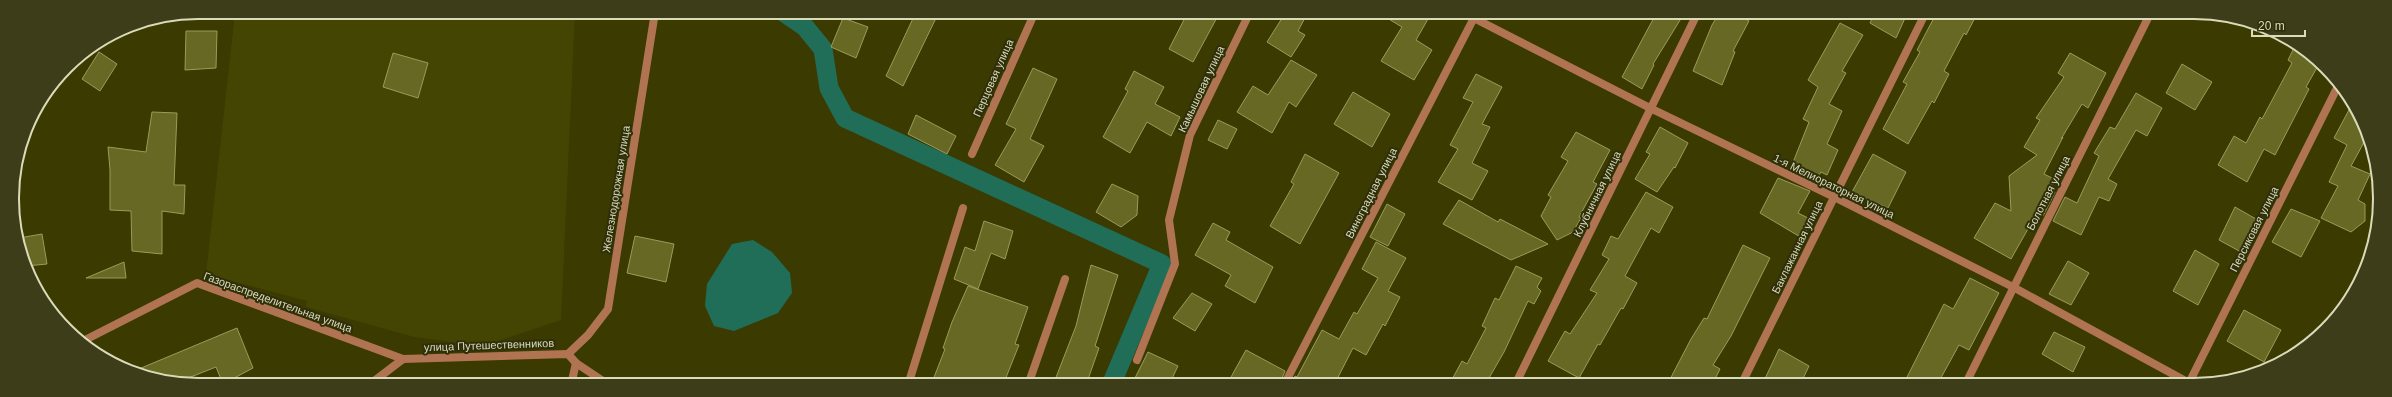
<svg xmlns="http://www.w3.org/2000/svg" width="2392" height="397" font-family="Helvetica,sans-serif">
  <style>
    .built { fill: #444503 }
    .water { fill: #206e58 }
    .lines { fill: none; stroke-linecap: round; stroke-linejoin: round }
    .canal { stroke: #206e58; stroke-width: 19 }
    .building { fill: #676823; stroke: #9a9c57 }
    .minor { stroke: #b07453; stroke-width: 8 }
    .tertiary { stroke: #b07453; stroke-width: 8 }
    .labels { text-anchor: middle; stroke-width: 4; stroke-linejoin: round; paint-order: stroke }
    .street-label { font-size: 11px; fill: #d9dbb9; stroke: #2f300b }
    .rim { fill: none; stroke: #d9dbb9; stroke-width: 2 }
  </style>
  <rect width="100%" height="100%" fill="#3a3a01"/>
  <path class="built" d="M229,12h346l-14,308 -78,26 -69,-9 -108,-30 1,-6 -101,-27 28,-252z"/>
  <path class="water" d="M753,240l19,12 18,21 2,20 -14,20 -44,18 -20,-5 -9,-20 2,-22 25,-40z"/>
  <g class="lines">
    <path class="canal" d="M783,12l22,15 18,22 6,39 16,30 317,146 -51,121"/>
  </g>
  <g class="building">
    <path d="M916,12h23l-36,74 -17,-10z"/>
    <path d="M1188,12h32l-27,50 -24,-13z"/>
    <path d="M1286,12h22l-10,19 7,4 -14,22 -24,-15z"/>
    <path d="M1377,12h55l-16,28 16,10 -18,30 -33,-19 21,-34z"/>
    <path d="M1657,12h28l-32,52 1,1 -12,24 -20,-12z"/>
    <path d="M1720,12h13l16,9 -16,30 2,1 -13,33 -29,-14 19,-46z"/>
    <path d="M1875,12h23l8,4 -10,22 -26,-15z"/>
    <path d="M1937,12h41l-12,23 -2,-2 -20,38 5,3 -15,29 -2,-2 -24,43 -25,-15 24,-45 -4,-2 17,-30 -3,-2z"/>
    <path d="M843,18l25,9 -12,31 -25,-11z"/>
    <path d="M1840,23l23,12 -21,36 4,2 -17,31 13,7 -15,33 11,6 -11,25 -6,-3 -6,10 -25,-12 19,-48 -6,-3 15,-32 -10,-7z"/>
    <path d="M186,31h31l-1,37 -31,2z"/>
    <path d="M2295,46l24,18 -13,23 3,2 -34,66 -11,-6 -17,33 -29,-17 16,-29 12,7 14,-26 2,2 30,-56 -4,-3z"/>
    <path d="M99,52l18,12 -17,27 -18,-12z"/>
    <path d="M393,53l35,10 -10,35 -35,-11z"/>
    <path d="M2070,53l36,20 -18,35 -6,-4 -21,35 2,-2 -19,37 10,5 -4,10 5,3 -12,24 -6,-3 -26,46 -37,-21 21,-35 16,8 -2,-35 28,-21 -13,-8 16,-27 -4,-2 28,-41 -6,-4z"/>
    <path d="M1291,60l26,15 -21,32 -7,-5 -17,31 -35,-21 16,-26 15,9z"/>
    <path d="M2182,64l30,18 -17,28 -29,-17z"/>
    <path d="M1033,68l24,11 -27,60 14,7 -20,36 -29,-17 21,-36 -10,-5z"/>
    <path d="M1134,71l30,16 -9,17 25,13 -9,19 -24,-14 -17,31 -27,-16 25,-46 -3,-2z"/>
    <path d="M1476,74l26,13 -20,37 8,3 -18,36 16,8 -16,29 -34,-18 20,-33 -8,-4 23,-43 -10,-4z"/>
    <path d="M1353,92l37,22 -18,33 -38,-23z"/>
    <path d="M2136,93l26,15 -15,28 -11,-6 -28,49 9,5 -8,17 -10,-4 -18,38 -28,-14 12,-24 12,6 22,-47 -5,-3 16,-26 5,2z"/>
    <path d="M2351,106l17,29 -17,31 19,8 -12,26 7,4v17l-14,11 -30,-14 17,-32 -9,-4 18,-37 -13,-7z"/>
    <path d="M152,112l25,1 -3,72h11l-1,29 -22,-3v43l-30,-3 -1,-40 -21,-1v-40l-2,-23 38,5z"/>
    <path d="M916,115l40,21 -9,18 -39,-20z"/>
    <path d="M1218,120l19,9 -10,20 -19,-9z"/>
    <path d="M1660,127l28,16 -13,25 -1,-1 -17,25 -22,-13 15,-25 -4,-2z"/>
    <path d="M1576,132l34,18 -17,32 4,2 -18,33 2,1 -8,14 -16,8 -16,-24 10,-19 -3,-2 20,-34 -7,-4z"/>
    <path d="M1305,154l34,19 -39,71 -30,-18 24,-42 -3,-2z"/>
    <path d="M1873,154l33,18 -18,36 -36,-16z"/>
    <path d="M1778,178l32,13 -12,22 14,7 -10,18 -42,-25z"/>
    <path d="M1112,184l26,12 -1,19 -16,12 -25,-15z"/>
    <path d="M1646,192l27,15 -14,26 -8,-5 -26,48 12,7 -14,26 -2,-1 -21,37 -2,-1 -19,34 -31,-17 17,-30 5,3 27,-41 -7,-3 19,-31 -7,-4 9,-19 7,3z"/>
    <path d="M1459,200l39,22 2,-3 48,25 -37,16 -68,-36z"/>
    <path d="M1387,204l18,10 -17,32 -18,-9z"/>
    <path d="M2235,207l21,12 -15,33 -22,-12z"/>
    <path d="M2291,209l29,12 -19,36 -29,-15z"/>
    <path d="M984,221l29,10 -8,28 -14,-6 -13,36 -24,-10 11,-32 10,4z"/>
    <path d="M1213,223l17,9 -4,8 47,27 -18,36 -30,-17 6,-11 -36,-20z"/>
    <path d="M42,234l5,30 -21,2 -4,-7 -3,-21z"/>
    <path d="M635,236l39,8 -8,38 -39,-9z"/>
    <path d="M1376,242l30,16 -18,33 12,6 -15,29 -2,-2 -17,31 -13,-7 -19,37h-44l5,-9 2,1 25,-47 17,9 15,-27 3,2 21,-36 -16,-9z"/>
    <path d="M1743,245l27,13 -39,78 -18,29 7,4 -8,16h-45l24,-46 13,-21 3,1z"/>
    <path d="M2195,250l24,14 -21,41 -25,-14z"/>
    <path d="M2068,261l21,12 -18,32 -22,-11z"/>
    <path d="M124,262l2,16h-40z"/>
    <path d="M1091,265l27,10 -23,71 4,2 -13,37h-33l23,-59z"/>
    <path d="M1516,266l26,12 -5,9 4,4 -7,13 -6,-3 -24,51 -19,33h-36l13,-24 5,3 19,-36 -4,-2 13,-28 4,2z"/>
    <path d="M1970,278l29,15 -30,57 -10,-5 -22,40h-34l41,-81 9,5z"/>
    <path d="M968,286l60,21 -13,37 4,1 -16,40h-72l14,-36 -2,-1 9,-26z"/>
    <path d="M1192,293l20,11 -17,27 -22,-13z"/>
    <path d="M2244,310l37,20 -17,32 -37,-21z"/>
    <path d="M237,328l16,40 -30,16 -7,-17 -38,15 -44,-11z"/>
    <path d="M2054,332l31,15 -12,25 -31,-18z"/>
    <path d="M1779,349l30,17 -9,19h-38z"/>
    <path d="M1246,350l39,21 -6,14h-34l-14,-8z"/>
    <path d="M1148,352l30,14 -9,19h-25l-10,-5z"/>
  </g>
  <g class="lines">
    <g class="minor">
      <path d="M1462,12l190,97 182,88 179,90 180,98"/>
      <path d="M972,154l63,-142"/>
      <path d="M83,341l114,-58 206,76"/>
      <path d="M1137,360l38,-96 -6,-44 21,-85 60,-123"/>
      <path d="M369,385l34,-26 165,-5 8,9 33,22"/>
      <path d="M571,385l5,-22"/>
      <path d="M908,385l55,-177"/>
      <path d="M1028,385l37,-106"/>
      <path d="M1284,385l193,-373"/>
      <path d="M1515,385l183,-373"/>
      <path d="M1741,385l185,-373"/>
      <path d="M1965,385l186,-373"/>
      <path d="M2188,385l151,-301"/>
    </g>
    <path class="tertiary" d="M568,354l20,-19 20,-26 47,-297"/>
  </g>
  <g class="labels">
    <g class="street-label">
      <text transform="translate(993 78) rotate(-66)" y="4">Перцовая улица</text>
      <text transform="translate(1201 89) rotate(-65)" y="4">Камышовая улица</text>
      <text transform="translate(1834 186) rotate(26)" y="4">1-я Мелиораторная улица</text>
      <text transform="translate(616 189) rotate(-81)" y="4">Железнодорожная улица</text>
      <text transform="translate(1371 193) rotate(-63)" y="4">Виноградная улица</text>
      <text transform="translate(2048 193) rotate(-63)" y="4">Болотная улица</text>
      <text transform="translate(1597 194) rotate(-64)" y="4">Клубничная улица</text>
      <text transform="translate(2254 229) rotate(-63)" y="4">Персиковая улица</text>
      <text transform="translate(1797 247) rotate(-64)" y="4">Баклажанная улица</text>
      <text transform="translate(278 302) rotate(20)" y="4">Газораспределительная улица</text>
      <text transform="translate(489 345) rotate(-2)" y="4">улица Путешественников</text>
    </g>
  </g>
  <path d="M0 0H2392V397H0ZM198 19H2194A179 179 0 0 1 2373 198V199A179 179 0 0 1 2194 378H198A179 179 0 0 1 19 199V198A179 179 0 0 1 198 19Z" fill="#3d3e19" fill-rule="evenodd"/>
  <path class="rim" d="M198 19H2194A179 179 0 0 1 2373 198V199A179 179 0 0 1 2194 378H198A179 179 0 0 1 19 199V198A179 179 0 0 1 198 19Z"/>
  <path d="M2252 30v6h53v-6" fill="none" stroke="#d9dbb9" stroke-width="2"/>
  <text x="2258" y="30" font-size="12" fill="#d9dbb9" stroke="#2f300b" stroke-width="3" paint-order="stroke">20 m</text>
</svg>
